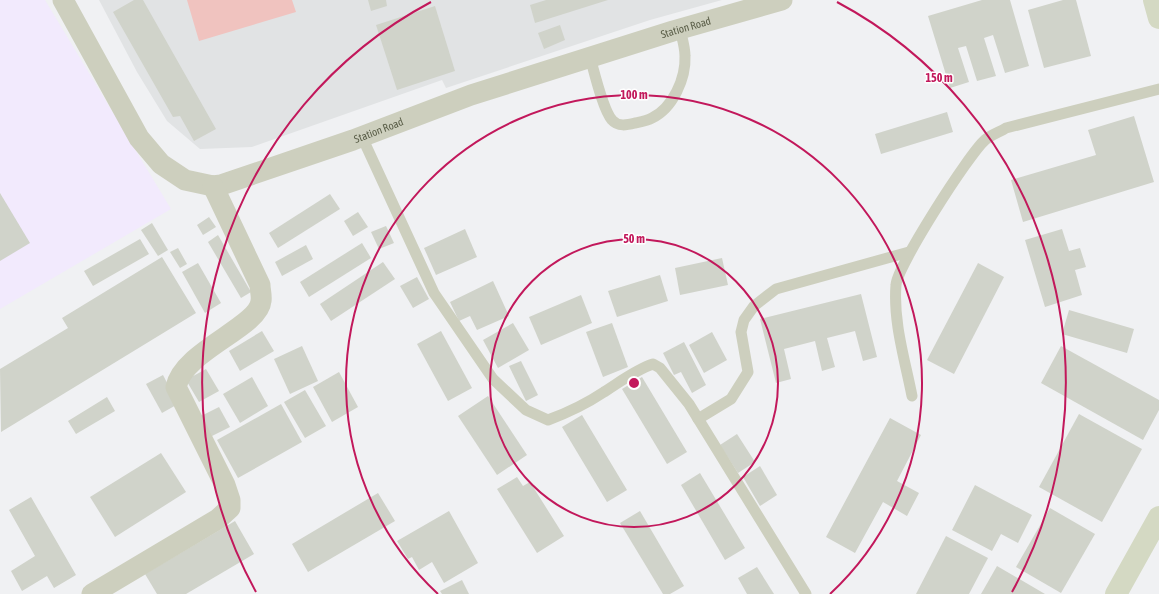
<svg xmlns="http://www.w3.org/2000/svg" width="1159" height="594" font-family="'Asap Condensed',sans-serif">
  <style>
    .commercial { fill: #f2eafd }
    .education { fill: #e1e3e4 }
    .green { fill: #f0c3bf }
    .building { fill: #d0d3ca }
    .lines { fill: none; stroke-linecap: round; stroke-linejoin: round }
    .lane { stroke: #cdcfbe; stroke-width: 11 }
    .street { stroke: #cdcfbe; stroke-width: 21 }
    .secondary { stroke: #d4d9c3; stroke-width: 22 }
    .ring { fill: none; stroke: #c2185b; stroke-width: 2 }
    .labels { text-anchor: middle; stroke-width: 3; stroke-linejoin: round; paint-order: stroke }
    .street-label { font-size: 11px; fill: #5a5e48; stroke: #fff }
    .centre { fill: #c2185b; stroke: #fff; stroke-width: 2 }
    .ring-label { font-size: 12px; text-anchor: middle; font-weight: bold; fill: #c2185b; stroke: #fff; stroke-width: 3; stroke-linejoin: round; paint-order: stroke }
  </style>
  <rect width="100%" height="100%" fill="#f0f1f3"/>
  <path class="commercial" d="M0,0h45l126,209 -171,100z"/>
  <path class="education" d="M99,0h623l-72,20 -204,68 -4,-8 -190,67 -52,2 -33,-28 -30,-49z"/>
  <path class="green" d="M187,0h105l4,12 -97,29z"/>
  <g class="building">
    <path d="M134,0h9l73,129 -22,12 -14,-25 -7,1 -60,-105z"/>
    <path d="M368,0h18l1,6 -16,5z"/>
    <path d="M546,0h62l-73,23 -5,-18z"/>
    <path d="M982,0h28l19,66 -24,7 -12,-38 -9,3 12,38 -19,5 -11,-35 -8,2 11,34 -19,6 -22,-72z"/>
    <path d="M1063,0h13l15,56 -47,12 -16,-58z"/>
    <path d="M435,6l20,65 -58,19 -21,-65z"/>
    <path d="M560,25l5,15 -21,9 -6,-16z"/>
    <path d="M947,112l6,20 -72,22 -6,-20z"/>
    <path d="M1134,116l20,66 -131,40 -12,-42 85,-25 -8,-25z"/>
    <path d="M0,193l30,50 -30,18z"/>
    <path d="M330,194l10,15 -62,39 -9,-15z"/>
    <path d="M358,212l10,15 -15,9 -9,-15z"/>
    <path d="M209,217l7,10 -13,8 -6,-10z"/>
    <path d="M152,223l16,27 -10,6 -17,-26z"/>
    <path d="M386,226l8,17 -15,6 -8,-17z"/>
    <path d="M465,229l12,28 -41,18 -12,-27z"/>
    <path d="M1062,229l7,22 11,-3 6,19 -11,3 7,25 -37,12 -20,-67z"/>
    <path d="M218,235l33,57 -10,6 -33,-56z"/>
    <path d="M140,239l9,15 -56,32 -9,-15z"/>
    <path d="M362,243l9,15 -62,39 -9,-15z"/>
    <path d="M306,245l7,14 -31,17 -7,-14z"/>
    <path d="M178,248l9,16 -7,4 -10,-16z"/>
    <path d="M162,257l34,56 -195,119 -1,-63 68,-41 -6,-10z"/>
    <path d="M722,258l6,27 -48,10 -5,-27z"/>
    <path d="M383,262l12,17 -64,42 -11,-17z"/>
    <path d="M198,263l23,40 -16,10 -23,-41z"/>
    <path d="M978,263l26,14 -50,97 -27,-14z"/>
    <path d="M660,275l8,26 -51,16 -9,-26z"/>
    <path d="M417,277l12,22 -16,9 -13,-22z"/>
    <path d="M493,281l16,35 -32,14 -7,-14 -11,5 -9,-19z"/>
    <path d="M861,294l16,63 -14,4 -8,-30 -28,7 8,29 -13,4 -7,-30 -31,8 7,30 -15,4 -16,-64z"/>
    <path d="M581,295l11,28 -51,22 -12,-28z"/>
    <path d="M1069,310l65,19 -7,24 -65,-19z"/>
    <path d="M513,323l16,27 -31,18 -15,-28z"/>
    <path d="M612,323l16,44 -25,10 -17,-45z"/>
    <path d="M262,331l12,20 -34,20 -11,-20z"/>
    <path d="M441,331l31,57 -24,13 -31,-57z"/>
    <path d="M712,332l15,28 -23,13 -15,-28z"/>
    <path d="M684,342l22,43 -14,8 -11,-21 -7,3 -11,-22z"/>
    <path d="M302,346l16,35 -28,13 -16,-35z"/>
    <path d="M1061,346l98,54v10l-16,30 -102,-57z"/>
    <path d="M521,361l17,34 -12,6 -17,-35z"/>
    <path d="M206,369l13,22 -20,11 -13,-22z"/>
    <path d="M339,372l19,35 -26,15 -19,-35z"/>
    <path d="M163,375l15,29 -16,9 -16,-29z"/>
    <path d="M252,377l16,29 -28,17 -17,-29z"/>
    <path d="M642,377l45,75 -20,12 -45,-75z"/>
    <path d="M305,390l21,36 -21,12 -21,-36z"/>
    <path d="M488,396l39,59 -30,20 -39,-59z"/>
    <path d="M107,397l8,14 -39,23 -8,-13z"/>
    <path d="M281,404l21,38 -64,36 -21,-38z"/>
    <path d="M219,407l11,20 -18,9 -11,-20z"/>
    <path d="M1079,414l63,35 -40,73 -63,-35z"/>
    <path d="M582,415l45,75 -20,12 -45,-75z"/>
    <path d="M890,418l31,17 -24,46 22,12 -12,23 -24,-14 -28,51 -29,-16z"/>
    <path d="M737,434l18,28 -17,11 -18,-28z"/>
    <path d="M161,453l25,39 -71,45 -25,-40z"/>
    <path d="M760,466l17,29 -17,11 -17,-29z"/>
    <path d="M700,473l45,75 -20,12 -44,-75z"/>
    <path d="M517,477l6,9 7,-4 34,54 -27,17 -40,-64z"/>
    <path d="M975,485l57,30 -14,28 -17,-9 -9,17 -40,-21z"/>
    <path d="M378,493l17,28 -87,51 -16,-28z"/>
    <path d="M31,497l45,78 -22,13 -7,-12 -25,15 -11,-20 24,-15 -26,-46z"/>
    <path d="M1050,508l45,26 -34,59 -45,-26z"/>
    <path d="M449,511l29,52 -34,20 -12,-21 -13,8 -7,-13 -4,2 -11,-18z"/>
    <path d="M640,511l44,75 -14,8h-7l-43,-71z"/>
    <path d="M235,521l19,33 -68,40h-29l-12,-20z"/>
    <path d="M946,536l42,22 -19,36h-53z"/>
    <path d="M997,566l48,28h-64z"/>
    <path d="M757,567l17,27h-27l-9,-16z"/>
    <path d="M462,580l7,14h-27l-2,-3z"/>
  </g>
  <g class="lines">
    <g class="lane">
      <path d="M590,57c4,14 13,53 22,63 6,7 15,5 23,3 5,-1 12,-2 17,-5 21,-10 34,-40 33,-62 0,-9 -3,-18 -5,-27"/>
      <path d="M362,137l72,156 59,86 33,31 22,10c19,-7 38,-16 56,-28 16,-10 31,-22 49,-28l7,4 29,36 117,190"/>
      <path d="M912,396c-7,-36 -19,-74 -16,-111 1,-19 73,-131 89,-145 5,-5 15,-8 21,-12l153,-39"/>
      <path d="M698,419l33,-20 17,-27 -7,-40 3,-12 10,-14 22,-17 133,-37"/>
    </g>
    <g class="street">
      <path id="s1" d="M63,0l76,138 22,26 24,16 28,6 8,-1 132,-45 118,-45 202,-64 109,-31"/>
      <path d="M92,594l126,-75 12,-11v-8l-5,-15 -49,-98c7,-36 83,-60 85,-86 1,-5 -1,-11 -1,-16l-47,-99"/>
    </g>
    <g class="secondary">
      <path d="M1154,0l5,18"/>
      <path d="M1116,594l43,-77"/>
    </g>
  </g>
  <g class="ring">
    <circle cx="634" cy="383" r="144"/>
    <path d="M438 594A288 288 0 1 1 830 594"/>
    <path d="M256 592A432 432 0 0 1 431 2M837 2A432 432 0 0 1 1012 592"/>
  </g>
  <g class="labels">
    <g class="street-label">
      <text dy="4" stroke="none"><textPath href="#s1" startOffset="748">Station Road</textPath></text>
      <text dy="4" stroke="none"><textPath href="#s1" startOffset="424">Station Road</textPath></text>
    </g>
  </g>
  <circle cx="634" cy="383" r="6" class="centre"/>
  <g class="ring-label">
    <text x="939" y="82">150 m</text>
    <text x="634" y="99">100 m</text>
    <text x="634" y="243">50 m</text>
  </g>
</svg>
